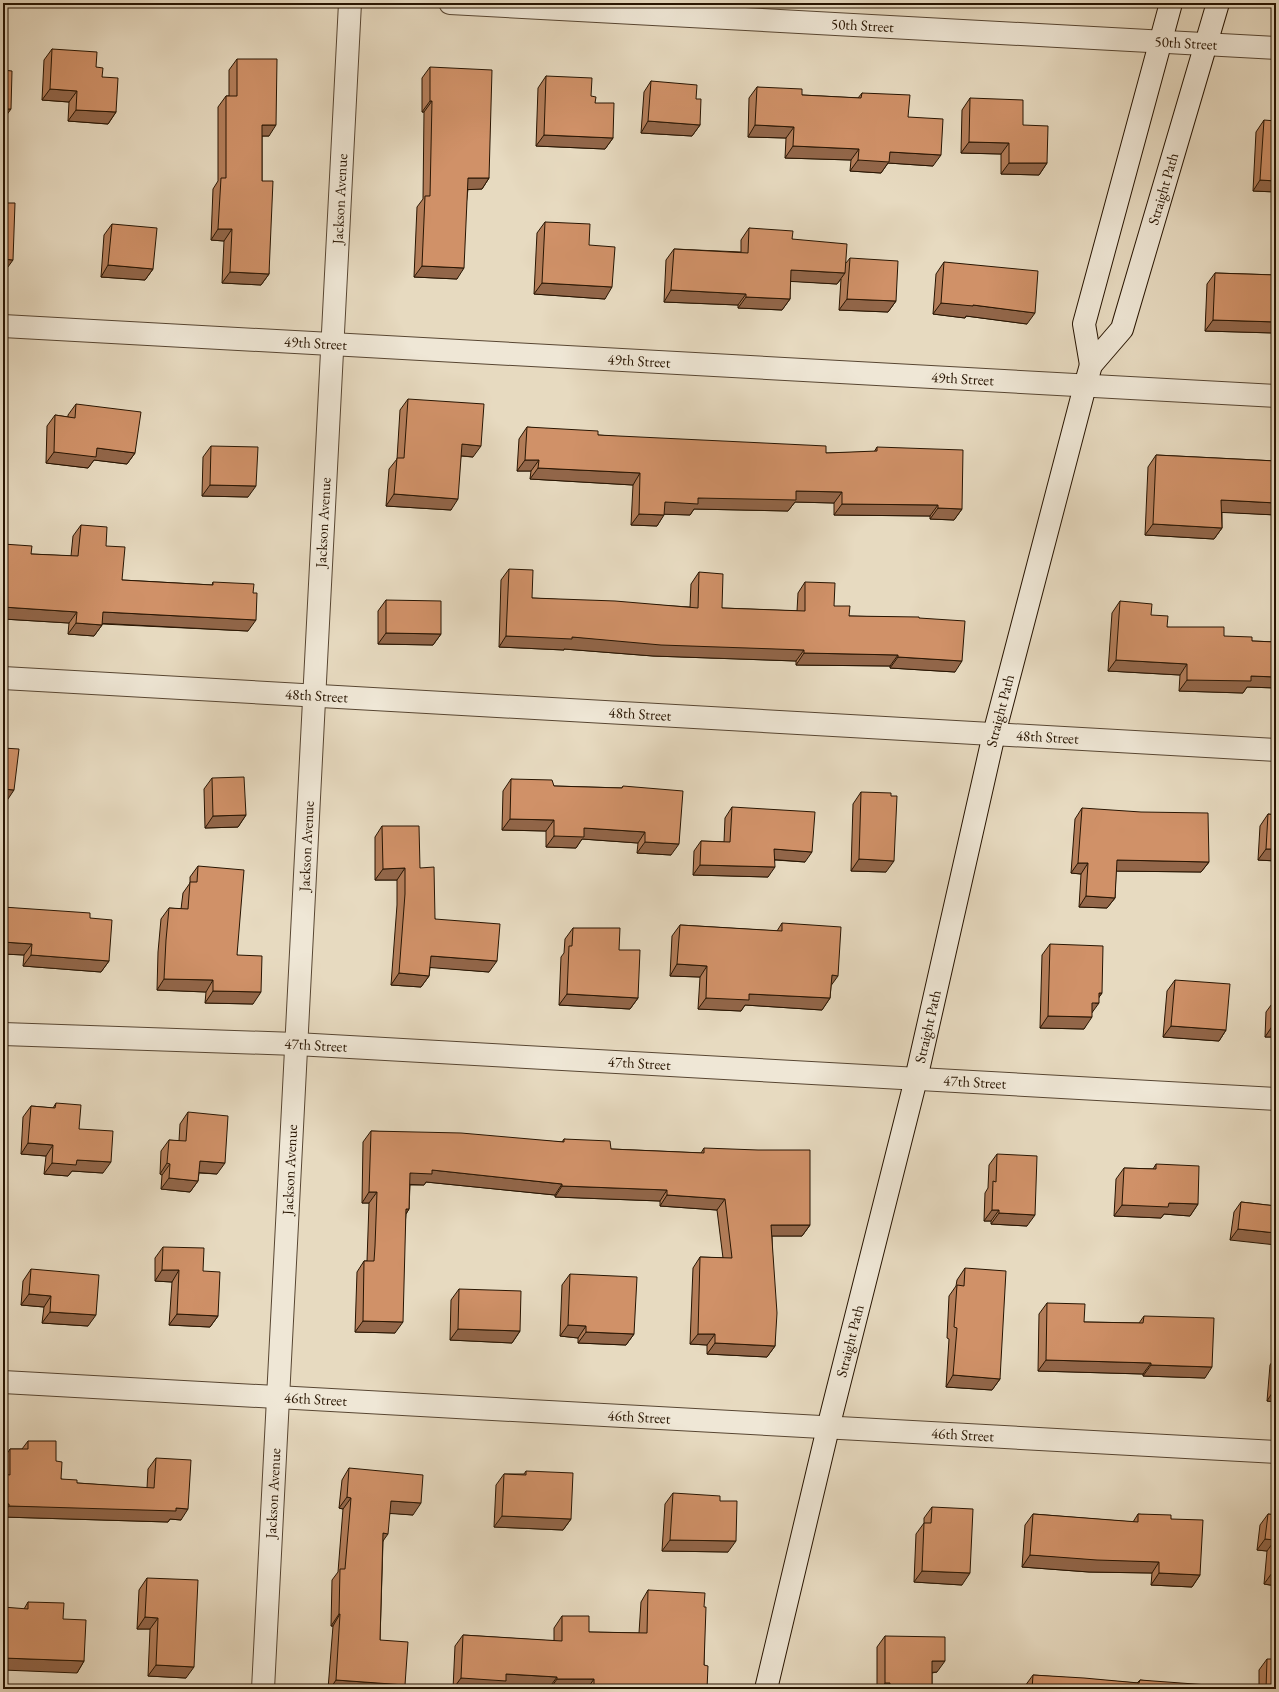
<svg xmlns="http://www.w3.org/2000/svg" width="1279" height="1692" font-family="'EB Garamond',serif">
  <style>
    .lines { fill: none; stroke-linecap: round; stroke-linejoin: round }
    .minor-casing { stroke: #584632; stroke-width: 24 }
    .secondary-casing { stroke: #281502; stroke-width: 24 }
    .minor { stroke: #efe7d6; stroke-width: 22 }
    .secondary { stroke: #efe7d6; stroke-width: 22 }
    .wall { fill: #b37d59; stroke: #281502 }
    .shaded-wall { fill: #926649; stroke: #281502 }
    .building { fill: #d09168; stroke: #281502 }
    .labels { text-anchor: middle; stroke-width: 3; stroke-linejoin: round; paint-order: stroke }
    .street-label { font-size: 15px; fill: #281502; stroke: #efe7d6 }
  </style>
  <rect width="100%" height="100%" fill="#e7dac0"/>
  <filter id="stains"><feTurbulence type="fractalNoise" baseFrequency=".005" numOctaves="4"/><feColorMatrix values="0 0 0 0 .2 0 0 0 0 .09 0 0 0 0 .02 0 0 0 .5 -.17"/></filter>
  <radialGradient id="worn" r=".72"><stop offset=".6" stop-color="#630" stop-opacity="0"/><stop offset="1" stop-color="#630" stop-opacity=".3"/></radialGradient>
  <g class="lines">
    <g class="minor-casing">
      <g id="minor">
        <path id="s1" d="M450,3l826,45"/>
        <path id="s2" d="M3,326l1273,70"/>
        <path id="s3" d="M3,678l1273,72"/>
        <path id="s4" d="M3,1034l293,10 980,55"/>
        <path id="s5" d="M3,1382l1273,70"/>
        <path id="s6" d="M263,1689l87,-1686"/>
      </g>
    </g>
    <g class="secondary-casing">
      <g id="secondary">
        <path d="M1091,365l-7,-41 87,-321"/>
        <path id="s7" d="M766,1689l62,-261 88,-349 78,-345 91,-348 6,-21 31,-36 96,-326"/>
      </g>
    </g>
    <use href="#minor" class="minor"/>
    <use href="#secondary" class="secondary"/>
  </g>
  <g class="wall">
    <path d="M52,49l44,18 6,10 14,35 -8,12 -40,-3 1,-19 -27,-2 2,-40z"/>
    <path d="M237,59l32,77h-7v45l7,93 -8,11 -39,-2 2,-42 -13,-1 2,-51 5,-8v-74l8,-11h3v-26z"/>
    <path d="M430,67l59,111 -7,11h-14l-11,90 -43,-2 3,-70 6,-8 1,-87h-2v-34z"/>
    <path d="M546,76l45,20 4,7 18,35 -8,11 -69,-3 2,-58z"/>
    <path d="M651,81l45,18 4,26 -8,11 -51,-3 3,-41z"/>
    <path d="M757,87l45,8 56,3 4,-5 46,24 25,49 -45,-3 -7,10 -31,-2 1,-11 -66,-2 1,-20 -38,-1 1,-39z"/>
    <path d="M970,98l53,27 24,38 -8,12 -38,-1v-20l-40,-1 1,-43z"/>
    <path d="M1264,120l12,72 -23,-1 3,-59z"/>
    <path d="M545,222l44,23 16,54 -71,-5 3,-61z"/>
    <path d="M112,224l41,45 -8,11 -44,-3 3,-42z"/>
    <path d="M749,228l43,11 54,24 4,-5 46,43 -8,11 -49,-2 2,-31 -4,5 -47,-3v18l-8,11 -44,-2v-3l-74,-3 2,-42 8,-11 67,3v-12z"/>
    <path d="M944,262l83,62 -61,-8 -1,2 -32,-4 3,-40z"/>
    <path d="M1215,273l61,2v56l-2,2 -69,-2 2,-47z"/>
    <path d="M408,399l65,58 -12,-1 -10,54 -65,-4 3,-37 8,-10 3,-49z"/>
    <path d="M76,404l59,49 -8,11 -33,-4 -6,8 -42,-5 1,-37 8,-11 13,2v-2z"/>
    <path d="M527,427l71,8 228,18 48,-1 3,-5 85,62 -8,11 -24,-1v-3l-96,-1v-12l-39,-1 -7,9 -94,-2 -4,6 -26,-1 -7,12 -26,-1 2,-40 -103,-6 1,-8h-14l2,-32z"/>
    <path d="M211,446l37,51 -46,-1 1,-39z"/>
    <path d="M1156,455l120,6v54l-54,-3v16l-8,11 -69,-4 3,-68z"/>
    <path d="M81,525l25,21 16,34 90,5 1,-3 35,49 -146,-7v1l-8,11 -26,-2 1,-11 -66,-4v-75l28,10 40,2 2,-20z"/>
    <path d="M509,569l23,29 158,9 1,-23 8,-12 23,36 75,3 1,-18 7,-11 29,24 15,10 70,2 36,54 -65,-4v-2l-94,-1v-4l-143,-5 -89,-7v1l-65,-3 2,-67z"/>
    <path d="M386,600l55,34 -8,11 -55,-1v-33z"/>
    <path d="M1120,601l31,14 16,12 85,14 24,1v46l-29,-1 -4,6 -64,-2 1,-16 -72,-4 4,-58z"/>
    <path d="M212,778l34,37 -8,12 -33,1 -1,-39z"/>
    <path d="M511,779l43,7 68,2 1,-2 48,69 -34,-2 1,-10 -56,-4 -6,9 -30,-1v-16l-44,-1 1,-39z"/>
    <path d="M861,792l25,80 -35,-1 2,-67z"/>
    <path d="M732,807l73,55 -30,-2 -7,17 -75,-2 1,-24 7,-10 23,1 1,-24z"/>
    <path d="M1082,808l127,54 -8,10 -85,-1 -1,27 -8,10 -28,-1 2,-33 -10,-1 4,-54z"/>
    <path d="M1268,814l8,1v46l-18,-1 2,-34z"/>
    <path d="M382,826l38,42 15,51 54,53 -59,-5 -1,9 -8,11 -30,-2 6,-80v-25h-22v-43z"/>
    <path d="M198,866l39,89 16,49 -48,-1 1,-11 -49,-2 1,-38 3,-33 8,-11 12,1 2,-16 7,-10v-6z"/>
    <path d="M3,907l87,11 19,43 -8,11 -78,-6 1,-11 -21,-1z"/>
    <path d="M782,923l49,63 -1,12 -8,12 -77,-5 -4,6 -43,-2 2,-32 -30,-1 2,-40 8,-11 97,6z"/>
    <path d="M573,928l46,22 19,48 -8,11 -71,-4 2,-48 3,-4 1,-14z"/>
    <path d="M1050,944l52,49 -3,4 -15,32 -44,-1 2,-73z"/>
    <path d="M1175,980l51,50 -7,11 -56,-4 4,-46z"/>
    <path d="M1274,1001h2v36h-11l1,-25z"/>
    <path d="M56,1103l23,26 24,44 -31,-2 -4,5 -24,-2 2,-18 -25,-2 2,-37 8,-11 22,2z"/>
    <path d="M188,1112l29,62 -18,-1 -1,8 -8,11 -29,-3 1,-14 -2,-1 1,-23 8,-11 10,1 1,-17z"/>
    <path d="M371,1131l191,11 2,-3 47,10 90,4 3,-5 106,77 -8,11h-30l3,110 -8,11 -60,-3v-9l-17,-1 3,-76 7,-11 23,1 -6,-48 -57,-4v-5l-105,-4v-2l-129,-13 -2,3h-14l-1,24 -3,5 -11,119 -40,-1 2,-60 7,-11h3l2,-58h-7l1,-61z"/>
    <path d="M997,1154l30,72 -36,-2v-3h-7l1,-28 3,-5 1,-23z"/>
    <path d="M1156,1164l42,40 -8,12 -26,-2 -3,4 -47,-2 2,-37 8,-11 29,1z"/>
    <path d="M1241,1202l35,4 -46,34 4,-28z"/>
    <path d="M163,1247l55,69 -8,11 -41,-2 3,-43 -17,-1v-23z"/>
    <path d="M965,1268l35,111 -8,11 -46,-3 3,-48 -2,-1 2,-42 7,-10 1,-6z"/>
    <path d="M31,1269l57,57 -46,-3 2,-16 -23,-2 2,-24z"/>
    <path d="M570,1274l64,60 -8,11 -48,-2v-5l-18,-2 2,-51z"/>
    <path d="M459,1289l61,42 -8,12 -62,-3 1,-40z"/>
    <path d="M1047,1303l37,19 55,1 5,-7 61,62 -62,-2v-2l-105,-3 1,-57z"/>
    <path d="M1276,1356v46l-9,-1 3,-36z"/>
    <path d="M28,1441l28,20 5,18 16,4 70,5 1,-19 8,-11 25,62 -11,-1 -2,3 -165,-5v-57l7,-11h12z"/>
    <path d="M349,1468l64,47 -23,-2 -7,29 -3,98 25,45 -3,4h-74l5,-63h-2l1,-46 6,-8 5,-63 -4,-1 3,-28z"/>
    <path d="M526,1471l45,48 -8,11 -69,-3 2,-42 8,-11h20z"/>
    <path d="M673,1493l55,59 -66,-1 3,-47z"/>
    <path d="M932,1507l30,78 -48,-3 2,-48 8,-11v-5z"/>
    <path d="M1033,1514l100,8 5,-8 33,5 29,56 -8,12 -41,-2 1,-12 -63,-1 -67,-5 3,-42z"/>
    <path d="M1268,1514l8,1v102h-4l4,-31 -12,-2 3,-33 -10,-1 3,-25z"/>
    <path d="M147,1578l39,100 -38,-2 2,-47h-13l2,-39z"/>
    <path d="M648,1590l56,17v58l3,24h-158v-1l-46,-3 -3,4h-47l2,-43 8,-11 91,6v-13l8,-12 27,16 50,1 2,-31z"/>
    <path d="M28,1602l35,17 21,42 -7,12 -53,-64z"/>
    <path d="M885,1636l52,36 -5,1v16h-55v-42z"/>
    <path d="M1267,1659l9,30h-17v-19z"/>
    <path d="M1033,1675l104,8 3,-3 68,9h-183v-3z"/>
  </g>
  <g class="shaded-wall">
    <path d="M50,89l27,2 -8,11 -27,-2z"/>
    <path d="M430,101h2l-8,11h-2z"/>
    <path d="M3,109h8l-8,11z"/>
    <path d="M76,110l40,2 -8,12 -40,-3z"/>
    <path d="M648,121l52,4 -8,11 -51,-3z"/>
    <path d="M262,125h14l-7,11h-15z"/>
    <path d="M755,125l39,2 -8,11 -38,-1z"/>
    <path d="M544,135l69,3 -8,11 -69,-3z"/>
    <path d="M969,142l40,1 -8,11 -40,-1z"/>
    <path d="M793,146l66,3 -8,11 -66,-2z"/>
    <path d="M890,152l51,3 -8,11 -45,-3 -7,10 -31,-2 8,-11z"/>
    <path d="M1009,163h38l-8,12 -38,-1z"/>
    <path d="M468,178h21l-7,11 -22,1z"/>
    <path d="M1260,180l16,1v11l-23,-1z"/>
    <path d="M218,229h14l-8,12 -13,-1z"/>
    <path d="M3,259l10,1 -8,11h-2z"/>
    <path d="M108,265l45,4 -8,11 -44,-3z"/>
    <path d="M422,266l42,2 -7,11 -43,-2z"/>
    <path d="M791,270l54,3 -8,11 -54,-3z"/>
    <path d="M230,272l39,2 -8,11 -39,-2z"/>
    <path d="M542,283l70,4 -7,12 -71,-5z"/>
    <path d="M671,290l75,4 -8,11 -74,-3z"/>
    <path d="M746,297l44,2 -8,11 -44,-2z"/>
    <path d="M847,299l49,2 -8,11 -49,-2z"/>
    <path d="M941,303l32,2 62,8 -8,11 -61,-8 -1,2 -32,-4z"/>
    <path d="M1213,320l63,2v9l-2,2 -69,-2z"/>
    <path d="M462,444l19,2 -8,11 -19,-2z"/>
    <path d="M97,448l38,5 -8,11 -33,-4 -6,8 -42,-5 8,-11z"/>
    <path d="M525,460h14l-8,11h-14z"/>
    <path d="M538,468l102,5 -7,12 -103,-6z"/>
    <path d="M210,485l46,1 -8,11 -46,-1z"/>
    <path d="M796,491l46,1 -8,11 -39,-1 -7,9 -94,-2 -4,6 -33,-1 8,-12 33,-4z"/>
    <path d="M394,494l64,5 -7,11 -65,-4z"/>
    <path d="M1221,500l55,3v12l-63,-3z"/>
    <path d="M842,504l96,1 -8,11 -96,-1z"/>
    <path d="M938,508l24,1 -8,11 -24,-1z"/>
    <path d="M639,514l25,1 -7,11 -26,-1z"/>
    <path d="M1153,524l69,4 -8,11 -69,-4z"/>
    <path d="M3,607l74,5 -8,11 -66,-4z"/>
    <path d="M103,612l153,8 -8,11 -153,-8z"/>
    <path d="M76,623l26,2 -8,11 -26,-2z"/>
    <path d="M386,633l55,1 -8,11 -55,-1z"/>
    <path d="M506,636l66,1 232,13 -8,11 -143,-5 -89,-7v1l-65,-3z"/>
    <path d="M804,653l94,2 -8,11 -94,-1z"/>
    <path d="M898,657l64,4 -7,11 -65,-4z"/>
    <path d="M1116,660l71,4 -7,11 -72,-4z"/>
    <path d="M1251,676l25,1v11l-29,-1 -4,6 -64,-2 8,-11z"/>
    <path d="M3,789l11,1 -8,12 -3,-1z"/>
    <path d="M246,815l-8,12 -33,1 8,-12z"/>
    <path d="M510,819l44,1 -8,11 -44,-1z"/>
    <path d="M584,828l61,4 -7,11 -56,-4 -6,9 -30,-1 8,-11z"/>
    <path d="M645,842l34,2 -8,11 -34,-2z"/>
    <path d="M774,849l38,3 -7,10 -38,-3z"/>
    <path d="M1266,849h10v12l-18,-1z"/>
    <path d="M859,859l35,2 -8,11 -35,-1z"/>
    <path d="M1117,860l92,2 -8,10 -92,-1z"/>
    <path d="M1078,863h10l-7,11 -10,-1z"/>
    <path d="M700,865l75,2 -7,10 -75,-2z"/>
    <path d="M405,868l-8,12h-22l8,-11z"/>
    <path d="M1086,896l29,2 -8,10 -28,-1z"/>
    <path d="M3,942l29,2 -8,11 -21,-1z"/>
    <path d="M31,955l78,6 -8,11 -78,-6z"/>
    <path d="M431,956l66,5 -8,11 -66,-5z"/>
    <path d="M677,964l30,2 -7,11 -30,-1z"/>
    <path d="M399,973l30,3 -8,11 -30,-2z"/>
    <path d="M832,975l6,1 -8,11z"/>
    <path d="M164,979l49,1 -7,12 -49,-2z"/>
    <path d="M213,991l48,1 -8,12 -48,-1z"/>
    <path d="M1099,993h3l-7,10h4l-8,11h-7z"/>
    <path d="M567,994l71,4 -8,11 -71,-4z"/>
    <path d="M749,994l81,4 -8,12 -77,-5 -4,6 -43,-2 8,-11z"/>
    <path d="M1048,1016l44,1 -8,12 -44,-1z"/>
    <path d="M1273,1025l3,1v11h-11z"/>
    <path d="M1171,1026l55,4 -7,11 -56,-4z"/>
    <path d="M28,1143l25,2 -7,11 -25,-2z"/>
    <path d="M77,1160l34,2 -8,11 -31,-2 -4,5 -24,-2 8,-11z"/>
    <path d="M200,1161l25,2 -8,11 -25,-2z"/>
    <path d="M167,1163l3,1 -8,11 -2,-1z"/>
    <path d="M432,1170l130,14 -7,11 -129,-13 -2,3 -22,-1 8,-11z"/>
    <path d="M169,1178l29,3 -8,11 -29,-3z"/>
    <path d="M562,1186l105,4 -7,11 -105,-4z"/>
    <path d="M369,1192h8l-8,11h-7z"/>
    <path d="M667,1195l58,4 -8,11 -57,-4z"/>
    <path d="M1169,1203l29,1 -8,12 -26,-2 -3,4 -47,-2 8,-11z"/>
    <path d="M406,1209h3l-7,11z"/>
    <path d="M992,1210h7l-8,11h-7z"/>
    <path d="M999,1213l36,2 -8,11 -36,-2z"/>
    <path d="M771,1225h39l-8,11h-38z"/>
    <path d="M1238,1229l38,4v12l-46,-5z"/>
    <path d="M162,1270h17l-7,12 -17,-1z"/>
    <path d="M29,1294l22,2 -7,11 -23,-2z"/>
    <path d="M50,1312l46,3 -8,11 -46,-3z"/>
    <path d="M177,1314l41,2 -8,11 -41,-2z"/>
    <path d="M363,1321l40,1 -8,11 -40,-1z"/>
    <path d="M568,1325l18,1 -8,12 -18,-2z"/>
    <path d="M458,1329l62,2 -8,12 -62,-3z"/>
    <path d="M586,1332l48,2 -8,11 -48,-2z"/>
    <path d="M698,1334h17l-8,11 -17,-1z"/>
    <path d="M715,1343l60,3 -8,11 -60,-3z"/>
    <path d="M1046,1360l105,3 -8,11 -105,-3z"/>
    <path d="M1151,1365l61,2 -7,11 -62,-2z"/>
    <path d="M953,1375l47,4 -8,11 -46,-3z"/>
    <path d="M1274,1390l2,1v11l-9,-1z"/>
    <path d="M347,1497l4,1 -8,11 -4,-1z"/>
    <path d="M391,1501l30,2 -8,12 -30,-2z"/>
    <path d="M3,1503l6,1 -6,8z"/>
    <path d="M9,1506l167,2 12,1 -7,11 -11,-1 -2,3 -165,-5v-3z"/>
    <path d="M502,1516l69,3 -8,11 -69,-3z"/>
    <path d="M383,1533l5,1 -8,11z"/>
    <path d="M1265,1539l10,1 -8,11 -10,-1z"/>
    <path d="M670,1540l66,1 -8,11 -66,-1z"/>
    <path d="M1030,1555l129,7 -7,11 -63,-1 -67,-5z"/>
    <path d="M922,1571l48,2 -8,12 -48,-3z"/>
    <path d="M1159,1573l41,2 -8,12 -41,-2z"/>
    <path d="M1272,1573h4v13l-12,-2z"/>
    <path d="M1276,1612v5h-4z"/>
    <path d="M339,1614h1l-7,12h-2z"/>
    <path d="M145,1617l13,1 -8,11h-13z"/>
    <path d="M3,1658l81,3 -7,12 -74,-3z"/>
    <path d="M932,1661h13l-8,11 -12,1z"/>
    <path d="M156,1665l38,2 -8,11 -38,-2z"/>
    <path d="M506,1674l51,3 -8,11 -46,-3 -3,4h-47l8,-11z"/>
    <path d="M557,1679h37l-7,10h-37z"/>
    <path d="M336,1680l69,5 -3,4h-72z"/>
    <path d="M885,1683h5l-4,6h-6z"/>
    <path d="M644,1687l-1,2h-50l1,-1z"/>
  </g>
  <g class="building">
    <path d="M52,49l45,3 -1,15 7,1 -1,9 16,1 -2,34 -40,-2 1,-19 -27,-2z"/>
    <path d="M237,59h40l-1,66h-14v56h11l-4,93 -39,-2 2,-43h-14l3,-51h5v-82h11z"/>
    <path d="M430,67l62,3 -3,108h-21l-4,90 -42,-2 3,-70h5l2,-95h-2z"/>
    <path d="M3,70l9,1 -1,38h-8z"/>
    <path d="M546,76l46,2 -1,18 5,1 -1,6h19l-1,35 -69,-3z"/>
    <path d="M651,81l46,4 -1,14h5l-1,26 -52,-4z"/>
    <path d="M757,87l45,2v6l59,3 1,-5 48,2 -2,22 35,2 -2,36 -51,-3 -1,10 -31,-2 1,-11 -66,-3 1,-19 -39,-2z"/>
    <path d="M970,98l53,2v25l25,1 -1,37h-38v-20l-40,-1z"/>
    <path d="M1264,120l12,1v60l-16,-1z"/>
    <path d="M3,203h12l-2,57 -10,-1z"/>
    <path d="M545,222l45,2 -1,21 26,2 -3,40 -70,-4z"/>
    <path d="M112,224l45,4 -4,41 -45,-4z"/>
    <path d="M749,228l44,3 -1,8 55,5 -2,29 -54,-3 -1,29 -44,-2v-3l-75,-4 3,-41 74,4z"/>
    <path d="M850,258l48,3 -2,40 -49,-2z"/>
    <path d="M944,262l94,9 -3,42 -62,-8v1l-32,-3z"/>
    <path d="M1215,273l61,2v47l-63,-2z"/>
    <path d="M3,397h3l-3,55z"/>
    <path d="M408,399l76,5 -3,42 -19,-2 -4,55 -64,-5 3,-36h7z"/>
    <path d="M76,404l65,8 -6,41 -38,-5 -1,9 -42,-5 1,-37 20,3z"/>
    <path d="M527,427l71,4v4l228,11v7l51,-2v-4l86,3 -1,59 -24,-1v-3l-96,-1v-12l-46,-1v9l-98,-2v6l-33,-2 -1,13 -25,-1 1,-41 -102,-5 1,-8h-14z"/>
    <path d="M211,446l47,1 -2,39 -46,-1z"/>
    <path d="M1156,455l120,6v42l-55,-3 1,28 -69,-4z"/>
    <path d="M81,525l26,2 -1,19 19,1 -3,33 91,5v-3l41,2 -1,9h4l-1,27 -153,-8 -1,13 -26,-2 1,-11 -74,-5v-63l29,2 -1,8 47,2z"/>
    <path d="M509,569l24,1 -1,28 83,3 83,7 1,-36 24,2 -1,34 83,3v-29l30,1 -1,23h16l-1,10 70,1v1l46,3 -3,40 -64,-4v-2l-94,-2v-3l-143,-5 -89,-8v2l-66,-3z"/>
    <path d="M386,600l55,1v33l-55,-1z"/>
    <path d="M1120,601l32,3 -1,11 17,1 -1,11h57v9l28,1v4l24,1v35l-25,-1v5l-64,-1v-16l-71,-4z"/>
    <path d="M3,748l16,1 -5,41 -11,-1z"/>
    <path d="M244,777l2,38 -33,1 -1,-38z"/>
    <path d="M511,779l41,1 2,6 68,2 1,-2 60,5 -4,53 -34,-2v-10l-61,-4v9l-30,-1v-16l-44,-1z"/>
    <path d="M861,792l30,1v3h6l-3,65 -35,-2z"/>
    <path d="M732,807l83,5 -3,40 -38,-3 1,18 -75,-2 1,-24 29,1z"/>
    <path d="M1082,808l59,4 67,1 1,49 -92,-2 -2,38 -29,-2 2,-33h-10z"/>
    <path d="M1268,814l8,1v34h-10z"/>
    <path d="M382,826h37l1,42 14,-1 1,52 65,5 -3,37 -66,-5 -2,20 -30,-3 6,-79v-26l-22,1z"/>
    <path d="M198,866l46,4 -7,85 25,1 -1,36 -48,-1v-11l-49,-1 2,-39 3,-32 19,1 2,-27h7z"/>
    <path d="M3,907l87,6v5l22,2 -3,41 -78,-6 1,-11 -29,-2z"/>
    <path d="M782,923l59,4 -3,49 -6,-1 -2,23 -81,-4v6l-43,-2 1,-32 -30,-2 3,-39 102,6z"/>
    <path d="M573,928h47l-1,22h21l-2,48 -71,-4 2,-48h3z"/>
    <path d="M1050,944l53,2 -1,47h-3v10h-7v14l-44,-1z"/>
    <path d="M1175,980l55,4 -4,46 -55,-4z"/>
    <path d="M1274,1001h2v25l-3,-1z"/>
    <path d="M56,1103l25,2 -2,24 34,2 -2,31 -34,-2 -1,5 -24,-2 1,-18 -25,-2 3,-37 24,2z"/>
    <path d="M188,1112l40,4 -3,47 -25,-2 -2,20 -29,-3 1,-14 -3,-1 2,-23 17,1z"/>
    <path d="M371,1131l90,2 103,9v-3l46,2 1,8 93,4v-5l54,2h52v75h-39l6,88 -2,33 -60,-3v-9h-17l2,-77 32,1 -7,-59 -58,-4v-5l-105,-4v-2l-130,-14v4l-22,-1 -1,36h-3l-3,113 -40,-1 1,-60h10l1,-15 2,-54h-8z"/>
    <path d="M997,1154l40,2 -2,59 -36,-2v-3h-7l1,-29 3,1z"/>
    <path d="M1156,1164l43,2 -1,38 -29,-1 -1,4 -46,-2 2,-37 32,1z"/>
    <path d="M1241,1202l35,4v27l-38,-4z"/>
    <path d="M163,1247l41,1 -1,23 17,1 -2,44 -41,-2 2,-44h-17z"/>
    <path d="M965,1268l41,3 -6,108 -47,-4 4,-47 -3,-1 3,-42 7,1z"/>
    <path d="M31,1269l68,6 -3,40 -46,-3 1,-16 -22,-2z"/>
    <path d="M570,1274l67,3 -3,57 -48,-2v-6l-18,-1z"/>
    <path d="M459,1289l62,2 -1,40 -62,-2z"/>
    <path d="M1047,1303l38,1 -1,18 59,1 1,-7 70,2 -2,49 -61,-2v-2l-105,-3z"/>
    <path d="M1276,1368v23l-2,-1z"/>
    <path d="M28,1441h28v20l6,1 -1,17 16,1v3l77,5 2,-30 35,2 -3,49 -12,-1v3l-167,-5v-2l-6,-1v-29l7,1v-26h18z"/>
    <path d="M349,1468l74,7 -2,28 -30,-2 -3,33 -5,-1 -3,107 28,2 -3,43 -69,-5 4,-66h-1l1,-45h5l6,-71 -4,-1z"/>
    <path d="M526,1471l47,2 -2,46 -69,-3 2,-42 22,1z"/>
    <path d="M673,1493l47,3v5h17l-1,40 -66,-1z"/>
    <path d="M932,1507l41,2 -3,64 -48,-2 2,-48h7z"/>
    <path d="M1033,1514l105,8v-8l33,1v4l32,1 -3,55 -41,-2v-11l-62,-2 -67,-5z"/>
    <path d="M1268,1514l8,1v58h-4l3,-33 -10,-1z"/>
    <path d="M147,1578l51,2 -4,87 -38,-2 2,-47 -13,-1z"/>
    <path d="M648,1590l57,3 -1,14h2l-2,58 4,1 -1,23h-63v-2l-50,1v-9h-37v-2l-51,-3v7l-45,-3 2,-43 99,6v-25h27v16l58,1z"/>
    <path d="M28,1602l36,1 -1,16 23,1 -2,41 -81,-3v-51l25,2z"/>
    <path d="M885,1636l60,1v24h-13v28h-42v-6h-5z"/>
    <path d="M1267,1659h9v30h-10z"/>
    <path d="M1033,1675l51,3 55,5 1,-3 68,5v4h-176z"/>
  </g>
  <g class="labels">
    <g class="street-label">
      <text dy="5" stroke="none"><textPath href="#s1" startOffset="413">50th Street</textPath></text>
      <text dy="5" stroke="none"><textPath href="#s1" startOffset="737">50th Street</textPath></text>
      <text dy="5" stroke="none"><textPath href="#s7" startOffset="1557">Straight Path</textPath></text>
      <text dy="5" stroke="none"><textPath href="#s6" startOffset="1492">Jackson Avenue</textPath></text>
      <text dy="5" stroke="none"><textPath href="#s2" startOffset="313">49th Street</textPath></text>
      <text dy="5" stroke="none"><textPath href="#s2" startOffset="637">49th Street</textPath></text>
      <text dy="5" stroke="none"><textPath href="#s2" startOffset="961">49th Street</textPath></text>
      <text dy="5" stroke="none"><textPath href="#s6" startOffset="1168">Jackson Avenue</textPath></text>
      <text dy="5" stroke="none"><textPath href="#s3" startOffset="314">48th Street</textPath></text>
      <text dy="5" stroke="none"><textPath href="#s7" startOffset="1006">Straight Path</textPath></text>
      <text dy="5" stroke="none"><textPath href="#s3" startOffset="638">48th Street</textPath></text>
      <text dy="5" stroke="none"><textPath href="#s3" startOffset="1046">48th Street</textPath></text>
      <text dy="5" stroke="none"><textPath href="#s6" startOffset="844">Jackson Avenue</textPath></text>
      <text dy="5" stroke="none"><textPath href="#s7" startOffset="682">Straight Path</textPath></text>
      <text dy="5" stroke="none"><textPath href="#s4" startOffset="313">47th Street</textPath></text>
      <text dy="5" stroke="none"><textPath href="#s4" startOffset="637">47th Street</textPath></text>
      <text dy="5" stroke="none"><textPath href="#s4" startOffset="973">47th Street</textPath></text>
      <text dy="5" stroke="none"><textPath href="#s6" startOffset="520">Jackson Avenue</textPath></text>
      <text dy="5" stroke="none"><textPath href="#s7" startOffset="358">Straight Path</textPath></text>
      <text dy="5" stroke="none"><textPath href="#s5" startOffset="313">46th Street</textPath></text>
      <text dy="5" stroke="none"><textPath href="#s5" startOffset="637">46th Street</textPath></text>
      <text dy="5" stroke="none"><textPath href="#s5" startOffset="961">46th Street</textPath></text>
      <text dy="5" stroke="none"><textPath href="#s6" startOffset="196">Jackson Avenue</textPath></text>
    </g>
  </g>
  <rect width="1279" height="1692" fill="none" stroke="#e7dac0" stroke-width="16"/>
  <rect x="4" y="4" width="1271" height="1684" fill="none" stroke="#281502" stroke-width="2"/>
  <rect x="8" y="8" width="1263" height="1676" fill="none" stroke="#281502"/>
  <rect width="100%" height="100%" filter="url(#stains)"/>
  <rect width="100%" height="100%" fill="url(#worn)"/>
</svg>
